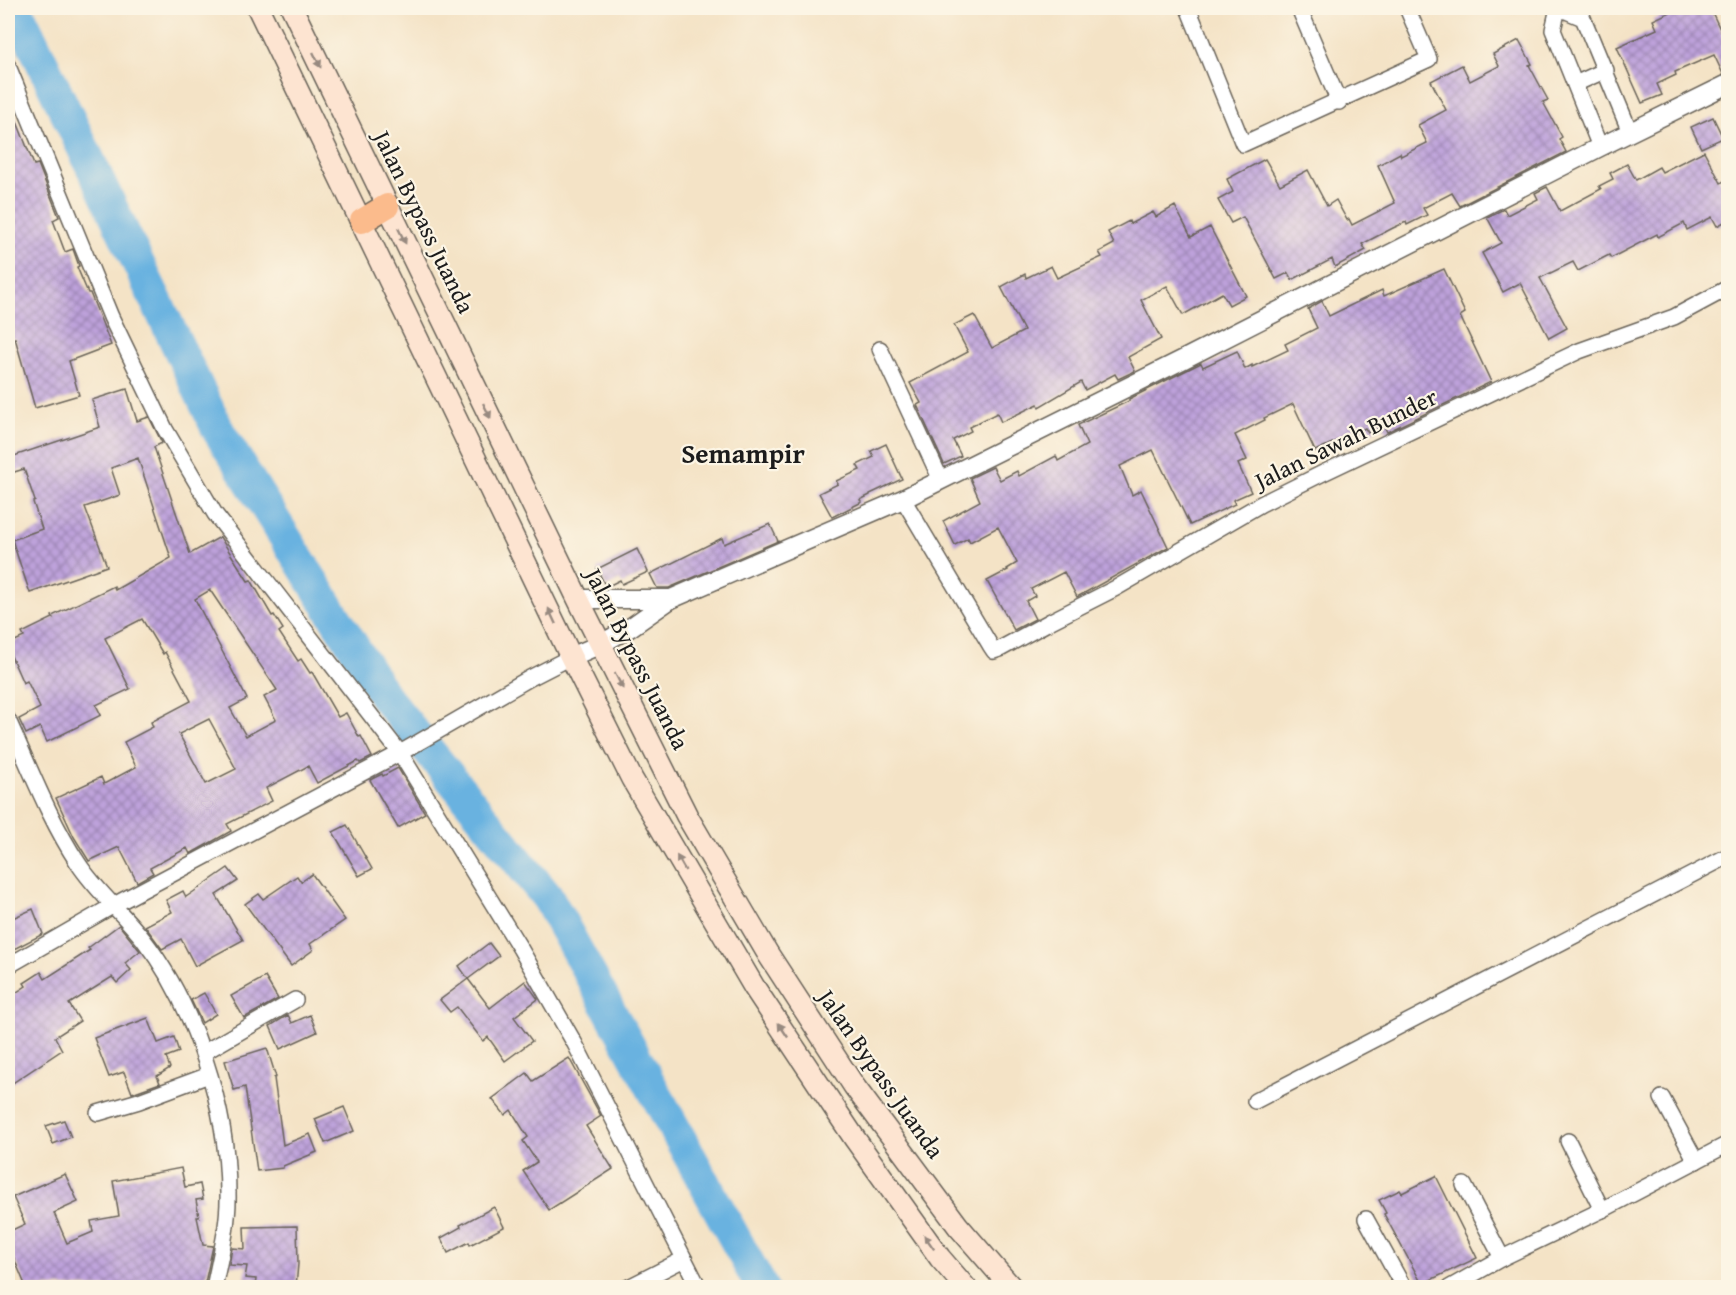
<svg xmlns="http://www.w3.org/2000/svg" width="1736" height="1295" font-family="'Gentium Book Plus',serif">
  <style>
    .lines { fill: none; stroke-linecap: round; stroke-linejoin: round }
    .river { stroke: #69b2e0; stroke-width: 33 }
    .building { fill: url(#building-cross-hatch); fill-rule: evenodd }
    .minor-casing { stroke: #686258; stroke-width: 18 }
    .tertiary-casing { stroke: #686258; stroke-width: 21 }
    .secondary-casing { stroke: #686258; stroke-width: 24 }
    .trunk-casing { stroke: #686258; stroke-width: 27 }
    .minor { stroke: #fff; stroke-width: 15 }
    .tertiary { stroke: #fff; stroke-width: 18 }
    .secondary { stroke: #fde4d1; stroke-width: 21 }
    .trunk { stroke: #fbbb8c; stroke-width: 24 }
    .oneway { fill: #988a80 }
    .labels { text-anchor: middle; stroke-width: 4.5; stroke-linejoin: round; paint-order: stroke }
    .street-label { font-size: 24px; fill: #1c1c1c; stroke: #fcf5e5 }
    .quarter-label { font-size: 27px; font-weight: bold; fill: #1c1c1c; stroke: #fcf5e5 }
  </style>
  <defs>
    <pattern id="building-cross-hatch" width="8" height="8" patternUnits="userSpaceOnUse" patternTransform="scale(1.5)"><rect width="8" height="8" fill="#bea2db"/><path d="M0 0l8 8M0 8l8-8" fill="none" stroke="#9a83b1"/></pattern>
  </defs>
  <rect width="100%" height="100%" fill="#fcf5e5"/>
  <filter id="ink" filterUnits="userSpaceOnUse"><feTurbulence type="fractalNoise" baseFrequency=".0167" numOctaves="2"/><feDisplacementMap in="SourceGraphic" scale="12" xChannelSelector="R" yChannelSelector="G"/><feConvolveMatrix kernelMatrix="1 2 1 2 8 2 1 2 1" color-interpolation-filters="sRGB"/></filter>
  <filter id="wash" filterUnits="userSpaceOnUse"><feTurbulence type="fractalNoise" baseFrequency=".008" numOctaves="4" result="noise"/><feDisplacementMap in="SourceGraphic" scale="24" xChannelSelector="R" yChannelSelector="G"/><feGaussianBlur stdDeviation="1.35" result="paint"/><feColorMatrix in="noise" values="0 0 0 0 0 0 0 0 0 0 0 0 0 0 0 0 0 1.4 0 .05"/><feComposite in="paint" operator="in"/></filter>
  <g filter="url(#wash)">
    <rect width="100%" height="100%" fill="#f4e3c6"/>
    <g class="lines">
      <path class="river" d="M16,8l203,424 166,265 163,201 214,390"/>
    </g>
    <g id="blocks">
      <g class="building">
        <path d="M1679,8h31l18,38v27l-5,1 -9,-19 -39,17 1,3 -19,9 5,11 -20,8 -25,-56 40,-18 -4,-9z"/>
        <path d="M1519,40l13,24 -3,1 19,35 -5,2 19,35 -3,2 7,13 -106,54 -8,-13 -29,15 4,7 -20,10 -1,-3 -13,6 -31,16 4,6 -31,17 -3,-8 -40,21 -4,-7 -12,6 -33,-62 -12,6 -13,-23 15,-8 -6,-13 38,-20 15,26 28,-15 19,36 9,-6 11,20 2,-1 3,6 43,-22 -17,-38 22,-12 1,3 26,-13 -9,-18 28,-15 -15,-29 31,-16 8,16 29,-15 -6,-12z"/>
        <path d="M8,99l26,66 4,-1 21,53 -6,3 12,32 8,-3 6,17 -2,1 11,26h2l21,52 -42,16 10,34 -44,13 -20,-70 -7,2z"/>
        <path d="M1713,117l10,21 -22,10 -10,-21z"/>
        <path d="M1704,151l17,32 7,-5v42l-11,6 -5,-9 -25,13 -3,-7 -26,14 -1,-3 -46,24 -2,-3 -31,16 -5,-9 -33,16 27,50 -18,10 -29,-55 -17,9 -21,-39 19,-10 -14,-26 17,-8 3,6 31,-16 -3,-6 12,-6 13,24 41,-22 -2,-3 14,-7 -3,-6 17,-9 9,16 23,-13 3,5z"/>
        <path d="M1175,206l16,31 19,-10 36,69 -17,9 -7,-12 -39,22 -16,-29 -26,14 20,39 -33,18 7,14 -17,8 -3,-5 -30,16 -4,-8 -42,25 -1,-3 -37,18 -4,-9 -28,14 2,4 -18,9 8,16 -17,8 -27,-59 4,-2 -11,-20 58,-31 -14,-27 20,-10 18,33 32,-17 -23,-44 24,-13 1,4 25,-12 6,12 45,-21 -3,-5 15,-8 -6,-12 21,-11 1,3 23,-12 3,5z"/>
        <path d="M1444,269l21,44 -5,3 31,66 -104,50 -3,-6 -16,7 -3,-5 -50,23 -22,-47 -29,14 1,2 -30,15 12,25 -9,4 13,28 -18,8 2,4 -45,21 -37,-75 -33,16 12,29 9,-5 27,57 -91,50 -13,-25 -33,17 4,7 -9,5 9,18 -21,11 -27,-49 21,-11 -1,-1 10,-6 -19,-36 -28,15 -2,-4 -13,7 -12,-24 37,-20 -10,-23 23,-11 7,13 17,-9 2,5 37,-20 2,5 29,-16 -9,-20 51,-24v-2l72,-36 2,4 34,-16 8,18 7,-4v2l36,-17 -3,-6 32,-16 -9,-19 14,-8 7,15 53,-26 2,6z"/>
        <path d="M127,389l10,32 12,-4 13,26 -8,4 36,107 30,-17 28,44 3,-1 21,36 2,-1 9,14 -4,3 19,29 3,-2 9,14 2,-1 26,45 8,-4 13,24 2,-1 11,21 -12,6 -2,-2 -41,22 -9,-17 -42,22 6,13 -45,23 4,7 -23,13 -18,10 -3,-6 -37,20 3,5 -16,9 -18,-35 -30,14 -15,-24 -18,-39 45,-21 3,7 32,-17 -12,-25 29,-15 -2,-5 40,-21 -26,-49 -2,2 -21,-35 -37,19 25,51 -34,16 5,10 -54,27 -7,-15 -14,7 -7,-15 21,-11 -13,-27 -4,2 -15,-34v-5l16,-7 -2,-4 31,-15 -1,-2 62,-30 1,4 56,-32 -33,-100 -27,10 9,27 -35,12 22,59 -77,27 -18,-53 30,-11 -9,-27 2,-1 -11,-32 -16,5v-16l92,-31 -8,-27zM210,590l67,100 -13,7 12,23 -30,16 -16,-28 17,-9 -52,-100zM209,719l27,50 -30,15 -27,-50z"/>
        <path d="M886,444l16,35 -32,15v1l-10,5 2,2 -30,15 -13,-24 19,-9 -2,-3 24,-11 -3,-5 17,-8 -3,-6z"/>
        <path d="M770,524l8,17 -109,47h-12l-7,-14 72,-36 2,6z"/>
        <path d="M637,549l11,23 -26,12 -2,-4 -14,7 -9,-18z"/>
        <path d="M398,768l27,45 -27,15 -28,-48 12,-6 1,2z"/>
        <path d="M347,825l25,44 -13,7 -26,-44z"/>
        <path d="M228,868l10,13 -22,14 27,45 -48,26 -14,-27 -19,10 -17,-23 27,-14 -6,-12 17,-9 3,6z"/>
        <path d="M312,874l33,46 -35,24 3,6 -22,16 -46,-62 14,-10 4,5 34,-23 4,6z"/>
        <path d="M33,909l10,25 -31,16 -4,-9v-21z"/>
        <path d="M119,925l21,26 -15,12 6,7 -14,13 -5,-6 -43,27 11,17 -25,16 7,13 -54,36v-88l18,-12 -2,-3 17,-11 4,7 45,-29 -2,-2z"/>
        <path d="M489,943l10,13 -31,23 -9,-13z"/>
        <path d="M265,977l13,22 -34,19 -13,-22z"/>
        <path d="M468,979l22,29 35,-27 13,18 -24,18 18,24 -27,20 -17,-24 -5,4 -26,-34 -7,5 -10,-12z"/>
        <path d="M204,993l12,21 -14,9 -11,-23z"/>
        <path d="M288,1015l4,8 18,-8 7,17 -37,17 -10,-23z"/>
        <path d="M148,1018l10,25 16,-6 5,15 -13,5 4,11 -13,8 3,7 -28,10 -8,-21 -15,5 -15,-39z"/>
        <path d="M267,1048l9,29 -2,1 9,67 27,-11 7,18 -34,14v2l-26,3 -12,-84 -11,3 -9,-29z"/>
        <path d="M569,1058l32,58 -15,10 27,43 -64,41 -26,-39 14,-9 -14,-21 5,-4 -17,-27 -6,5 -13,-16 35,-26 6,8z"/>
        <path d="M344,1107l10,24 -29,12 -10,-24z"/>
        <path d="M64,1120l7,17 -18,7 -7,-18z"/>
        <path d="M181,1168l4,19 15,-3 3,15 -7,1 3,17h-2l6,28 10,1 -9,41h-178l-18,-43v-12l17,-8 -12,-27 52,-23 13,28 -24,11 13,30 26,-11 -2,-11 28,-5 -6,-35z"/>
        <path d="M1436,1176l41,82 -55,26 -38,-70 2,-1 -7,-13 21,-10 2,3z"/>
        <path d="M494,1207l10,20 -34,18 -1,-3 -21,11 -7,-15 20,-11 -1,-2z"/>
        <path d="M297,1226l1,38 -2,23h-41l1,-8 -11,-1 2,-12 -18,-1 3,-17 13,1 -1,-22z"/>
      </g>
    </g>
  </g>
  <g filter="url(#ink)">
    <use href="#blocks" fill-opacity="0" stroke="#686258" stroke-width="1.5"/>
    <g class="lines">
      <g class="minor-casing">
        <g id="minor">
          <path d="M1188,8l55,136 186,-85 -22,-51"/>
          <path d="M1299,8l40,94"/>
          <path d="M1558,8l-5,22 47,117"/>
          <path d="M1559,8l24,10 47,114"/>
          <path d="M8,66l103,251 54,112 50,85 185,239 120,195 55,96 124,244"/>
          <path d="M1575,84l31,-14"/>
          <path d="M880,349l61,131"/>
          <path d="M903,499l87,146 4,6 6,-2 51,-28 65,-33 145,-84 62,-31 256,-122 95,-34 54,-29"/>
          <path d="M8,720c22,48 41,99 70,143 18,28 44,49 65,76 52,67 85,170 85,254 1,32 -8,64 -14,95"/>
          <path d="M8,966l106,-61 286,-152 130,-75 41,-21"/>
          <path d="M203,1053l92,-53"/>
          <path d="M1662,1098l34,63"/>
          <path d="M1255,1101l473,-245"/>
          <path d="M98,1113l41,-12 70,-26"/>
          <path d="M1568,1141l34,69"/>
          <path d="M1464,1185l38,73"/>
          <path d="M1366,1219l38,69"/>
          <path d="M627,1288l57,-29"/>
          <path d="M1449,1288l53,-30 100,-48 126,-66"/>
        </g>
      </g>
      <g class="tertiary-casing">
        <g id="tertiary">
          <path d="M578,599h93"/>
          <path d="M571,657l30,-13 30,-17 40,-28 232,-100 281,-140 416,-212 128,-63"/>
        </g>
      </g>
      <g class="secondary-casing">
        <g id="secondary">
          <path d="M258,8l313,649 61,122 122,208 101,152 85,119 26,30"/>
          <path d="M292,8l288,595 107,213 81,138 86,132 104,140 54,62"/>
        </g>
      </g>
      <g class="trunk-casing">
        <path id="trunk" d="M362,221l25,-15"/>
      </g>
      <use href="#minor" class="minor"/>
      <use href="#tertiary" class="tertiary"/>
      <use href="#secondary" class="secondary"/>
      <use href="#trunk" class="trunk"/>
    </g>
    <defs><path id="oneway-solid" d="M-6-.8H1V-3.2L6.5 0L1 3.2V.8H-6Z" transform="scale(1.5)"/></defs>
    <g class="oneway">
      <use href="#oneway-solid" transform="translate(317 60) rotate(64)"/>
      <use href="#oneway-solid" transform="translate(402 236) rotate(64)"/>
      <use href="#oneway-solid" transform="translate(487 411) rotate(64)"/>
      <use href="#oneway-solid" transform="translate(552 616) rotate(-115)"/>
      <use href="#oneway-solid" transform="translate(619 681) rotate(63)"/>
      <use href="#oneway-solid" transform="translate(681 863) rotate(-120)"/>
      <use href="#oneway-solid" transform="translate(783 1030) rotate(-124)"/>
      <use href="#oneway-solid" transform="translate(929 1242) rotate(-125)"/>
    </g>
  </g>
  <g class="labels">
    <g class="street-label">
      <text transform="translate(424 222) rotate(64)" y="8">Jalan Bypass Juanda</text>
      <text transform="translate(1346 439) rotate(-26)" y="8">Jalan Sawah Bunder</text>
      <text transform="translate(637 659) rotate(63)" y="8">Jalan Bypass Juanda</text>
      <text transform="translate(881 1074) rotate(55)" y="8">Jalan Bypass Juanda</text>
    </g>
    <g class="quarter-label">
      <text x="743" y="463">Semampir</text>
    </g>
  </g>
  <rect width="1736" height="1295" fill="none" stroke="#fcf5e5" stroke-width="30"/>
</svg>
